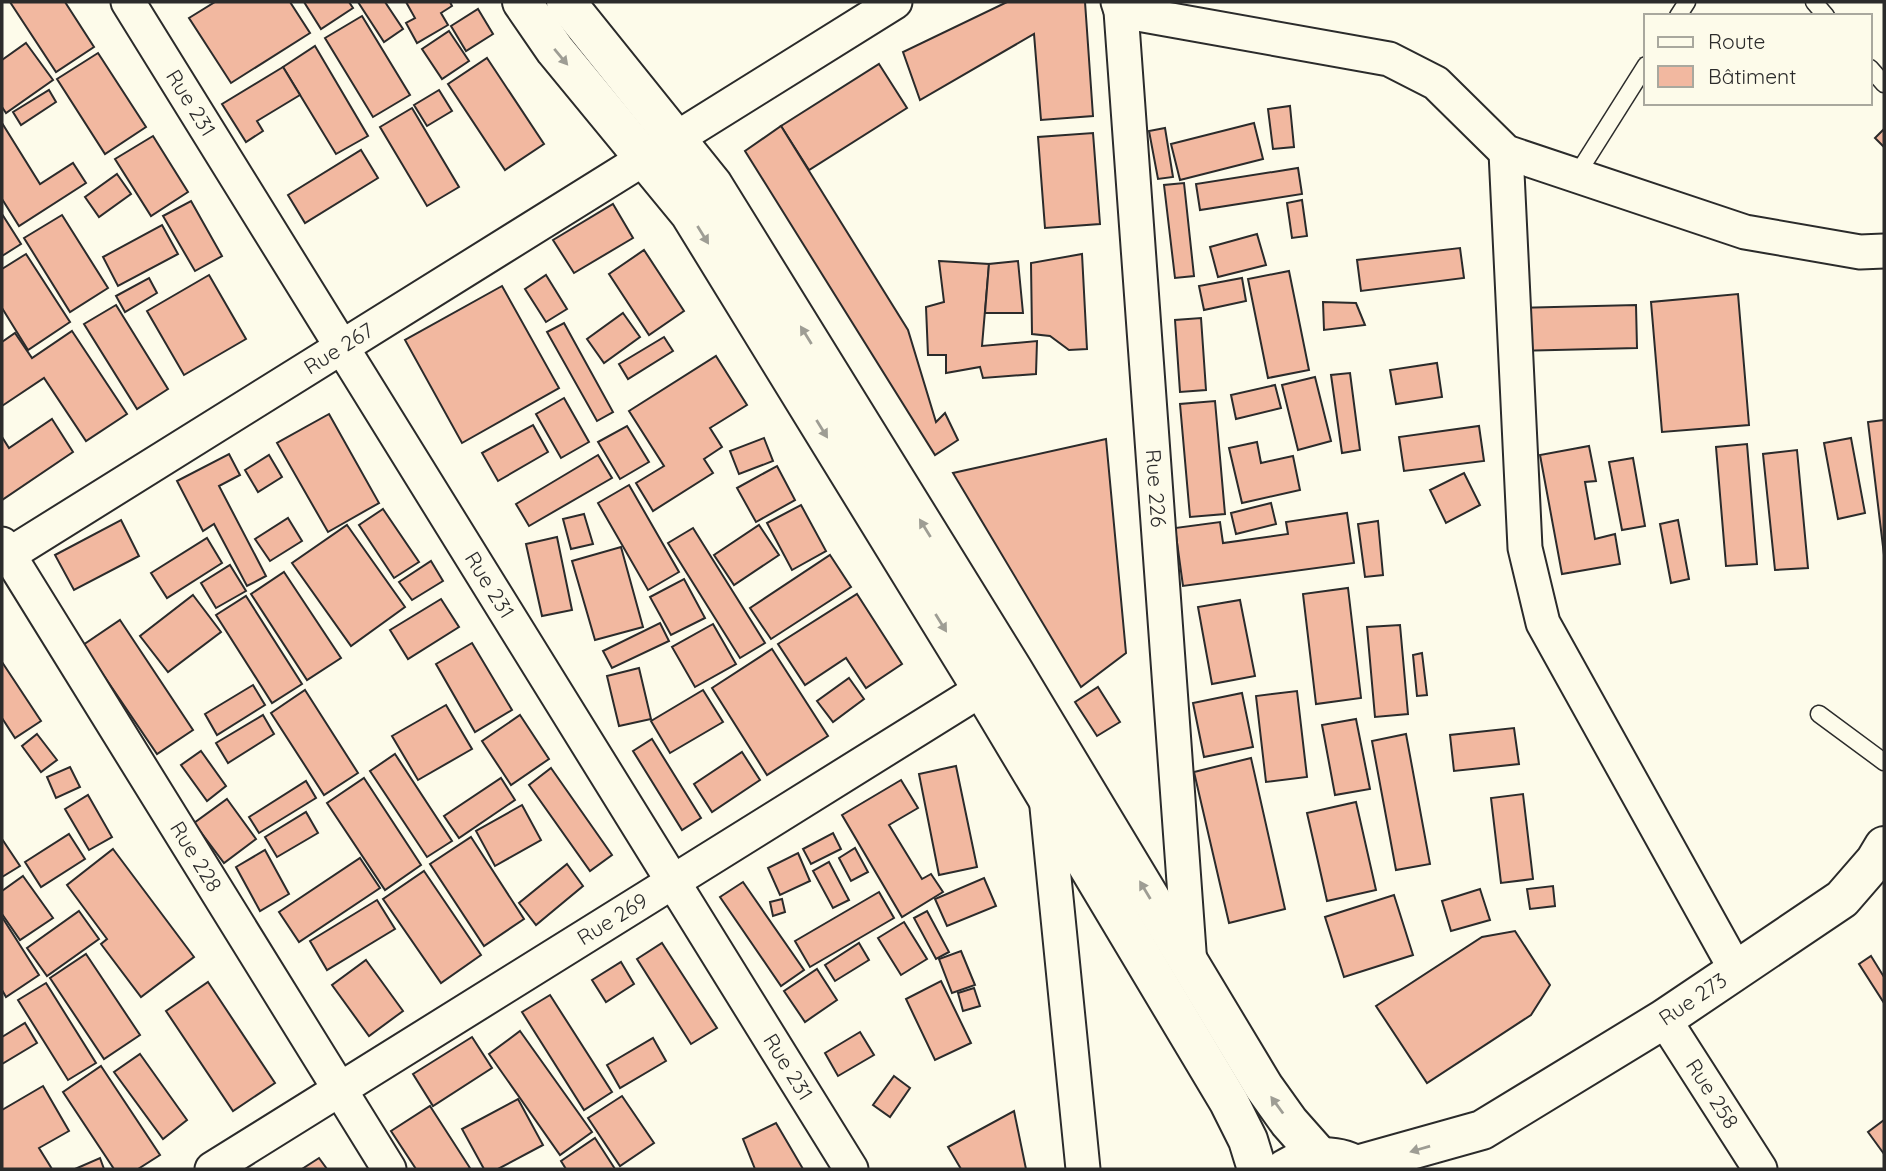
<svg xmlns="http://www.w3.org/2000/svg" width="1886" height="1171" font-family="Quicksand,sans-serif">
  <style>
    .building { fill: #f2b8a0; stroke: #2b2b2b; stroke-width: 2 }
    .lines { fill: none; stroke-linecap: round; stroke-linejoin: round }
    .service-casing { stroke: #2b2b2b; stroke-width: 19 }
    .minor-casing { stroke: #2b2b2b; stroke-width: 37 }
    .tertiary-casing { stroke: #2b2b2b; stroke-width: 42 }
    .secondary-casing { stroke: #2b2b2b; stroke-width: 42 }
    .service { stroke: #fdfbea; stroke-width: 16 }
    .minor { stroke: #fdfbea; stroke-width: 33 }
    .tertiary { stroke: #fdfbea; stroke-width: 38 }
    .secondary { stroke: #fdfbea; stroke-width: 38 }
    .oneway { fill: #9e9d94 }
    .labels { text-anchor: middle; stroke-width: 5; stroke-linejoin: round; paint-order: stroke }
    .street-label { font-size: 21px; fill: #2b2b2b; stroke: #fdfbea }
  </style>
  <rect width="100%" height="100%" fill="#fdfbea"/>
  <g class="building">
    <path d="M10,2h55l29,45 -38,25z"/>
    <path d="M215,2h75l20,31 -79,50 -42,-65z"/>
    <path d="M304,2h45l4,6 -32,21z"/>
    <path d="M358,2h27l18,27 -19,13z"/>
    <path d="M406,2h44l2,4 -11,7 7,12 -31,18 -11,-20 9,-5z"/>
    <path d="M1007,2h78l8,114 -52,4 -7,-86 -114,66 -17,-48z"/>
    <path d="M478,9l15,25 -27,17 -15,-25z"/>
    <path d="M362,16l48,79 -37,22 -48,-79z"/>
    <path d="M449,31l20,30 -27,18 -20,-30z"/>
    <path d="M26,43l27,37 -47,33 -4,-6v-47z"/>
    <path d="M315,46l53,90 -32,18 -53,-87z"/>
    <path d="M98,53l48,74 -41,27 -48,-75z"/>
    <path d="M487,58l57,86 -39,26 -57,-86z"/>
    <path d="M879,64l28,44 -98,62 -28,-44z"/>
    <path d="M283,67l17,28 -43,26 6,10 -17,11 -24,-38z"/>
    <path d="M49,90l7,12 -35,23 -8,-13z"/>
    <path d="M439,90l13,21 -25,15 -13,-21z"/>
    <path d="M1290,106l4,41 -21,2 -5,-40z"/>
    <path d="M412,108l47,79 -32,19 -47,-79z"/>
    <path d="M2,123l38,61 33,-21 13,20 -67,43 -17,-27z"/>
    <path d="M1254,123l9,36 -83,21 -9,-36z"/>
    <path d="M781,126l127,204 28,92 9,-9 13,27 -23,15 -190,-304z"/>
    <path d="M1165,128l8,49 -15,2 -9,-48z"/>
    <path d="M1884,129v18l-9,-9z"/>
    <path d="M1093,133l7,91 -55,4 -7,-91z"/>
    <path d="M153,136l35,56 -37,24 -36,-57z"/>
    <path d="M361,150l17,28 -73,45 -17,-28z"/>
    <path d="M1298,168l4,26 -102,16 -4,-26z"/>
    <path d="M117,174l14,20 -32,23 -14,-20z"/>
    <path d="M1184,183l10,93 -19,2 -11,-93z"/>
    <path d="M1302,200l5,36 -15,2 -5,-35z"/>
    <path d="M191,201l31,55 -27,15 -32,-55z"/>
    <path d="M613,204l20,34 -59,35 -21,-33z"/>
    <path d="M2,214l19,30 -19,12z"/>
    <path d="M62,215l46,73 -38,24 -46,-74z"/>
    <path d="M162,225l16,29 -60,32 -15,-29z"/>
    <path d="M1257,234l9,31 -48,12 -8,-30z"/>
    <path d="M1460,248l4,30 -103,13 -4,-31z"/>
    <path d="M644,250l40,61 -35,24 -40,-61z"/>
    <path d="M26,254l44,68 -42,28 -26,-42v-39z"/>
    <path d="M1082,254l5,95 -18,1 -19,-14 -18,-2 -1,-71z"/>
    <path d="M939,261l50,3 -7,82 55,-5 -1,33 -53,4 -3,-11 -34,6v-18h-18l-2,-48 18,-5z"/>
    <path d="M1018,261l5,52h-38l4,-49z"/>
    <path d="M1289,271l20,99 -41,8 -20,-99z"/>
    <path d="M209,275l37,64 -62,36 -37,-64z"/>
    <path d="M546,275l21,34 -21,13 -21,-33z"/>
    <path d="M149,278l8,15 -32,19 -9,-16z"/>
    <path d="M1242,278l4,23 -42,9 -5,-24z"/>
    <path d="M502,286l57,102 -97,55 -57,-103z"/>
    <path d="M1738,294l11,131 -87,7 -11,-130z"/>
    <path d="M1323,302l33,1 9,22 -41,5z"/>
    <path d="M116,305l52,84 -31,20 -53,-85z"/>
    <path d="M1636,305l1,43 -118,3 -1,-43z"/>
    <path d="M623,313l17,24 -36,26 -17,-24z"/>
    <path d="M1201,318l5,72 -26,2 -5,-72z"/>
    <path d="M564,323l49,89 -16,9 -50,-89z"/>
    <path d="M72,331l55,83 -41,27 -42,-63 -42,28v-64l13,-9 17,25z"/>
    <path d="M664,337l9,14 -45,28 -9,-15z"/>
    <path d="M716,356l31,49 -37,23 12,19 -18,12 9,14 -60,38 -17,-28 28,-17 -35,-55z"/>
    <path d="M1437,363l5,34 -46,7 -6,-34z"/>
    <path d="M1350,373l10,77 -18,3 -11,-78z"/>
    <path d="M1315,377l16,64 -33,9 -16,-65z"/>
    <path d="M1275,385l6,23 -45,11 -5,-24z"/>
    <path d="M564,398l25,44 -28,16 -25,-44z"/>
    <path d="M1215,401l10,113 -35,3 -10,-113z"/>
    <path d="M329,414l50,89 -51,29 -51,-89z"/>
    <path d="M52,419l21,33 -71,48v-63l7,11z"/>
    <path d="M1884,420v135l-16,-133z"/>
    <path d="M533,425l15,27 -50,29 -16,-28z"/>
    <path d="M627,426l22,36 -29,17 -22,-37z"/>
    <path d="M1479,426l5,35 -80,10 -5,-34z"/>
    <path d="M764,438l9,23 -34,13 -9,-23z"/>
    <path d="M1851,438l14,75 -27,6 -14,-76z"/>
    <path d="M1106,439l20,214 -45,34 -128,-214z"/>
    <path d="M1257,442l4,21 32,-7 7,34 -58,13 -13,-55z"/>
    <path d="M1747,444l10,120 -31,2 -10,-119z"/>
    <path d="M1589,446l7,35 -11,1 10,57 20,-5 5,30 -58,10 -22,-119z"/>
    <path d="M1797,450l11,118 -33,2 -12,-116z"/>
    <path d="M229,454l11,21 -21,11 47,90 -19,10 -33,-62 -11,7 -26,-50z"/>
    <path d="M269,455l13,22 -24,15 -13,-22z"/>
    <path d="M598,455l14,23 -83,48 -13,-22z"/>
    <path d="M1633,458l12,68 -23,4 -13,-68z"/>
    <path d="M777,466l18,34 -39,22 -19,-34z"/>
    <path d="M1464,473l16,32 -34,18 -16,-33z"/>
    <path d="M629,485l50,87 -31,18 -50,-87z"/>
    <path d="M1271,503l5,21 -40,10 -5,-21z"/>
    <path d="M801,505l25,46 -34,19 -25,-47z"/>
    <path d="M383,509l36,53 -25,16 -35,-53z"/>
    <path d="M1347,513l7,50 -171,23 -8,-58 45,-6 3,21 65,-9 -2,-12z"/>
    <path d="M584,514l9,30 -22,5 -8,-30z"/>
    <path d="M288,518l14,23 -32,20 -15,-22z"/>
    <path d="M121,520l18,36 -65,34 -19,-35z"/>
    <path d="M1678,520l11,59 -18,4 -11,-59z"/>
    <path d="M1378,521l5,54 -18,2 -7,-53z"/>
    <path d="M347,525l58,82 -54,39 -59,-83z"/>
    <path d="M759,525l20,30 -45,30 -20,-30z"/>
    <path d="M693,528l72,115 -25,15 -72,-115z"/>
    <path d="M557,537l15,73 -30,6 -16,-72z"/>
    <path d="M207,538l15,25 -55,35 -16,-25z"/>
    <path d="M621,547l22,80 -48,13 -23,-79z"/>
    <path d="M830,555l21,32 -80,52 -21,-31z"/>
    <path d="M431,561l12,20 -31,19 -13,-18z"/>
    <path d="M230,565l16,26 -30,17 -15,-25z"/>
    <path d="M284,572l57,86 -34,22 -56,-86z"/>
    <path d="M684,579l21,39 -34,17 -21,-38z"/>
    <path d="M1348,588l13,110 -45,6 -13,-110z"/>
    <path d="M857,594l45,70 -36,24 -20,-30 -41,27 -27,-41z"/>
    <path d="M193,595l28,37 -53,40 -28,-36z"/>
    <path d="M246,596l56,88 -30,19 -56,-88z"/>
    <path d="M441,599l18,28 -51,32 -18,-29z"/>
    <path d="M1240,600l15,76 -43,8 -14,-77z"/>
    <path d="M120,620l73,110 -36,24 -74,-109z"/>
    <path d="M660,623l9,18 -57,27 -9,-17z"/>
    <path d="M713,624l23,40 -41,23 -23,-40z"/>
    <path d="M1400,625l8,89 -33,3 -8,-90z"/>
    <path d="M472,643l40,67 -37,22 -39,-68z"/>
    <path d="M772,649l56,87 -61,39 -55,-87z"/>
    <path d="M1422,653l5,42 -10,1 -4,-41z"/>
    <path d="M2,662l39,59 -26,17 -13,-20z"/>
    <path d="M639,668l12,51 -32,7 -12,-50z"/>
    <path d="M849,678l15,21 -31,23 -16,-21z"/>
    <path d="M253,685l12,20 -48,30 -12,-21z"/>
    <path d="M1098,687l22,35 -23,14 -22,-34z"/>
    <path d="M305,690l53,83 -34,22 -53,-82z"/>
    <path d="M703,690l20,32 -53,31 -19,-32z"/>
    <path d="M1297,691l10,86 -41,5 -10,-86z"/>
    <path d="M1242,693l11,54 -49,10 -11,-54z"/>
    <path d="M446,705l26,44 -54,31 -26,-44z"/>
    <path d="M263,715l11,19 -46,29 -12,-20z"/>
    <path d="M520,715l29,44 -38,26 -29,-44z"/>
    <path d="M1356,719l14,70 -35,6 -13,-70z"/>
    <path d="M1514,728l5,36 -65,7 -4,-36z"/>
    <path d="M37,734l20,26 -16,12 -19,-26z"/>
    <path d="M1406,734l24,130 -34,6 -24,-129z"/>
    <path d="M652,739l49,79 -19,12 -49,-79z"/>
    <path d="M201,751l25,35 -19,15 -26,-36z"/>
    <path d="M742,752l18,28 -48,32 -18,-28z"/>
    <path d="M395,754l57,87 -25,16 -57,-86z"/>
    <path d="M1251,758l34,151 -56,14 -35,-151z"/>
    <path d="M956,766l21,101 -38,8 -20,-101z"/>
    <path d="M70,767l10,20 -24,11 -9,-21z"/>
    <path d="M551,768l61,87 -22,16 -61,-86z"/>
    <path d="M364,778l57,87 -36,25 -58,-87z"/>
    <path d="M501,778l14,22 -56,38 -15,-22z"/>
    <path d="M901,780l17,28 -29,17 33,54 9,-5 12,18 -41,25 -60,-102z"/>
    <path d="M306,781l10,17 -57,35 -10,-16z"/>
    <path d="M1523,794l10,85 -32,4 -10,-85z"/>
    <path d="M88,795l24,42 -23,13 -24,-41z"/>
    <path d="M227,799l29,40 -32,24 -30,-40z"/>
    <path d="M1356,802l20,88 -49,11 -20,-88z"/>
    <path d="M522,805l19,35 -46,26 -19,-35z"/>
    <path d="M306,812l12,21 -41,24 -12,-20z"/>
    <path d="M833,833l8,16 -30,15 -8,-15z"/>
    <path d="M69,834l16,25 -44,28 -16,-25z"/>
    <path d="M471,837l53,82 -40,27 -54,-82z"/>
    <path d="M2,839l18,27 -18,11z"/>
    <path d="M855,848l13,24 -17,9 -12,-23z"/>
    <path d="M113,849l81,108 -53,40 -40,-53 6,-5 -40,-54z"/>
    <path d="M265,850l24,44 -29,17 -24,-44z"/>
    <path d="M798,853l12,28 -30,14 -12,-27z"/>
    <path d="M360,858l20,30 -81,54 -20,-30z"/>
    <path d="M829,862l20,38 -16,8 -20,-37z"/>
    <path d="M567,864l16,22 -47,39 -17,-22z"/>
    <path d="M424,871l57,84 -40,28 -58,-84z"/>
    <path d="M23,876l30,42 -33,22 -18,-26v-23z"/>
    <path d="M984,878l12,28 -49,20 -12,-27z"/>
    <path d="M743,882l61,88 -23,16 -61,-89z"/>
    <path d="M1553,886l2,20 -25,3 -3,-20z"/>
    <path d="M1480,889l10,31 -39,11 -9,-30z"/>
    <path d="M879,892l15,26 -84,49 -15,-26z"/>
    <path d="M1394,895l19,60 -69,22 -19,-60z"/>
    <path d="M782,899l3,13 -12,4 -3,-14z"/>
    <path d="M377,900l18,29 -68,41 -17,-29z"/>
    <path d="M79,911l20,28 -52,37 -20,-28z"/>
    <path d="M927,911l22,41 -13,7 -22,-41z"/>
    <path d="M2,917l37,58 -33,22 -4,-7z"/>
    <path d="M904,922l23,37 -26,16 -23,-37z"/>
    <path d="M1515,931l35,54 -19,30 -104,68 -51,-77 106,-69z"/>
    <path d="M662,943l55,85 -26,16 -54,-85z"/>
    <path d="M859,943l10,17 -34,21 -10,-16z"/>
    <path d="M961,951l14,34 -23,8 -13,-34z"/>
    <path d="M86,954l54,81 -36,24 -54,-81z"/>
    <path d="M1871,956l13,21v26l-25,-39z"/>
    <path d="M366,960l37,51 -34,25 -37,-51z"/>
    <path d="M621,962l13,22 -28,18 -14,-22z"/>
    <path d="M817,969l20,31 -32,22 -21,-31z"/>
    <path d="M941,981l30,62 -36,17 -29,-61z"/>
    <path d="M208,982l67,101 -42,28 -67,-100z"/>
    <path d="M46,983l50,80 -28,17 -50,-80z"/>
    <path d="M974,988l6,18 -17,5 -5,-18z"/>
    <path d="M550,995l62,97 -28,18 -62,-98z"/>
    <path d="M25,1023l12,20 -35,21v-27z"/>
    <path d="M520,1031l72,101 -32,23 -71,-101z"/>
    <path d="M860,1032l14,23 -36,21 -13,-23z"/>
    <path d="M472,1037l20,31 -59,38 -20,-32z"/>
    <path d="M653,1038l13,23 -46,27 -13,-23z"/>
    <path d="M140,1054l47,66 -24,19 -49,-67z"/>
    <path d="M101,1066l59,89 -22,14h-24l-51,-77z"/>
    <path d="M894,1076l16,12 -20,29 -17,-12z"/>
    <path d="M43,1086l26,45 -30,17 13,21h-50v-59z"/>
    <path d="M622,1096l32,47 -34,23 -32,-48z"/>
    <path d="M518,1099l25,46 -45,24h-14l-22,-40z"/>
    <path d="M430,1106l40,62 -2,1h-52l-25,-38z"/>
    <path d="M1014,1111l12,58h-65l-13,-22z"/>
    <path d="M1884,1120v34l-16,-22z"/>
    <path d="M776,1123l27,46h-48l-12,-30z"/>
    <path d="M595,1138l20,31h-49l-5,-8z"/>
    <path d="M100,1158l4,11h-29z"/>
    <path d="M319,1158l8,11h-25z"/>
  </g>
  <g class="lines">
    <g class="service-casing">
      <g id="service">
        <path d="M1814,2l12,14"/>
        <path d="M1678,16l9,-14"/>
        <path d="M1870,68l14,16"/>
        <path d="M1576,176l70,-111"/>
        <path d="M1819,714l65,48"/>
      </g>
    </g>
    <g class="minor-casing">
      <g id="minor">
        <path id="s1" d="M128,2l723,1167"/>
        <path id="s2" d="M1118,2l3,9 69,954"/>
        <path d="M1121,11l268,48 47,24 70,69 239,80 115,20 24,-1"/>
        <path d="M1506,152l19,396 18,75 193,347"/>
        <path id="s3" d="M2,544l387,625"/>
        <path id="s4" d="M2,559l893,-557"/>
        <path d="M1046,797l37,372"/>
        <path id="s5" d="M1664,1019l96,150"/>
        <path id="s6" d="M212,1169l791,-493"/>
      </g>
    </g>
    <g class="tertiary-casing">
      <g id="tertiary">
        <path id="s7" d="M1357,1165l125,-35 182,-111 178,-120 33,-38 9,-15"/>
      </g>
    </g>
    <g class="secondary-casing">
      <g id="secondary">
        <path d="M522,2l33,48 135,164 292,475 247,413 19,38 9,29"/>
        <path d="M566,2l147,183 300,485 251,417 25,35 31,35"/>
        <path d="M1285,1169c24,-15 54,-16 77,0"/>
      </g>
    </g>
    <use href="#service" class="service"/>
    <use href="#minor" class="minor"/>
    <use href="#tertiary" class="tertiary"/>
    <use href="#secondary" class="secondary"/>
  </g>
  <defs><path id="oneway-solid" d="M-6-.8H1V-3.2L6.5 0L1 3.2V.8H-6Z" transform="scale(1.75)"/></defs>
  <g class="oneway">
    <use href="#oneway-solid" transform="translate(561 57) rotate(50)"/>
    <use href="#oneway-solid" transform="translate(703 235) rotate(58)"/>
    <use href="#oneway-solid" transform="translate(806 335) rotate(-122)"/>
    <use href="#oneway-solid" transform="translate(822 429) rotate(58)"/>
    <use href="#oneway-solid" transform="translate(925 528) rotate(-122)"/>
    <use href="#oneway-solid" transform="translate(941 623) rotate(58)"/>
    <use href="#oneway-solid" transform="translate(1145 890) rotate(-121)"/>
    <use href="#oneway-solid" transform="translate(1277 1105) rotate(-126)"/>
    <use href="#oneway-solid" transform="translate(1420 1149) rotate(164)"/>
  </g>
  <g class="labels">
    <g class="street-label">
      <text dy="7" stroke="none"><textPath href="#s1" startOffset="119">Rue 231</textPath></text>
      <text dy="7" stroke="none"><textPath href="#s4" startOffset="397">Rue 267</textPath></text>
      <text dy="7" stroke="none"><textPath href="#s2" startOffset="488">Rue 226</textPath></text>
      <text dy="7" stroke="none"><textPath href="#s1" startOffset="686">Rue 231</textPath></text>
      <text dy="7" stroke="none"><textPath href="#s3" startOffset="368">Rue 228</textPath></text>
      <text dy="7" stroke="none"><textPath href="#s6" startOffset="472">Rue 269</textPath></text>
      <text dy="7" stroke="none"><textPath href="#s7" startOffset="378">Rue 273</textPath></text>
      <text dy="7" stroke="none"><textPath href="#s1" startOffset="1253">Rue 231</textPath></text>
      <text dy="7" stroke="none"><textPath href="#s5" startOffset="89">Rue 258</textPath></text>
    </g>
  </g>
  <rect width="1886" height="1171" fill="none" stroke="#2b2b2b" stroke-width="7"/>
  <rect x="1644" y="14" width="228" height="91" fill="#fdfbea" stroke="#a9a89e" stroke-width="2"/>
  <rect x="1658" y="37" width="35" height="10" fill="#fdfbea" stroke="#a9a89e" stroke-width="2"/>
  <text x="1708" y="49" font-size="21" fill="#2b2b2b">Route</text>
  <rect x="1658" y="66" width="35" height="21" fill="#f2b8a0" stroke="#a9a89e" stroke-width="2"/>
  <text x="1708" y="84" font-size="21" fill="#2b2b2b">Bâtiment</text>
</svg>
